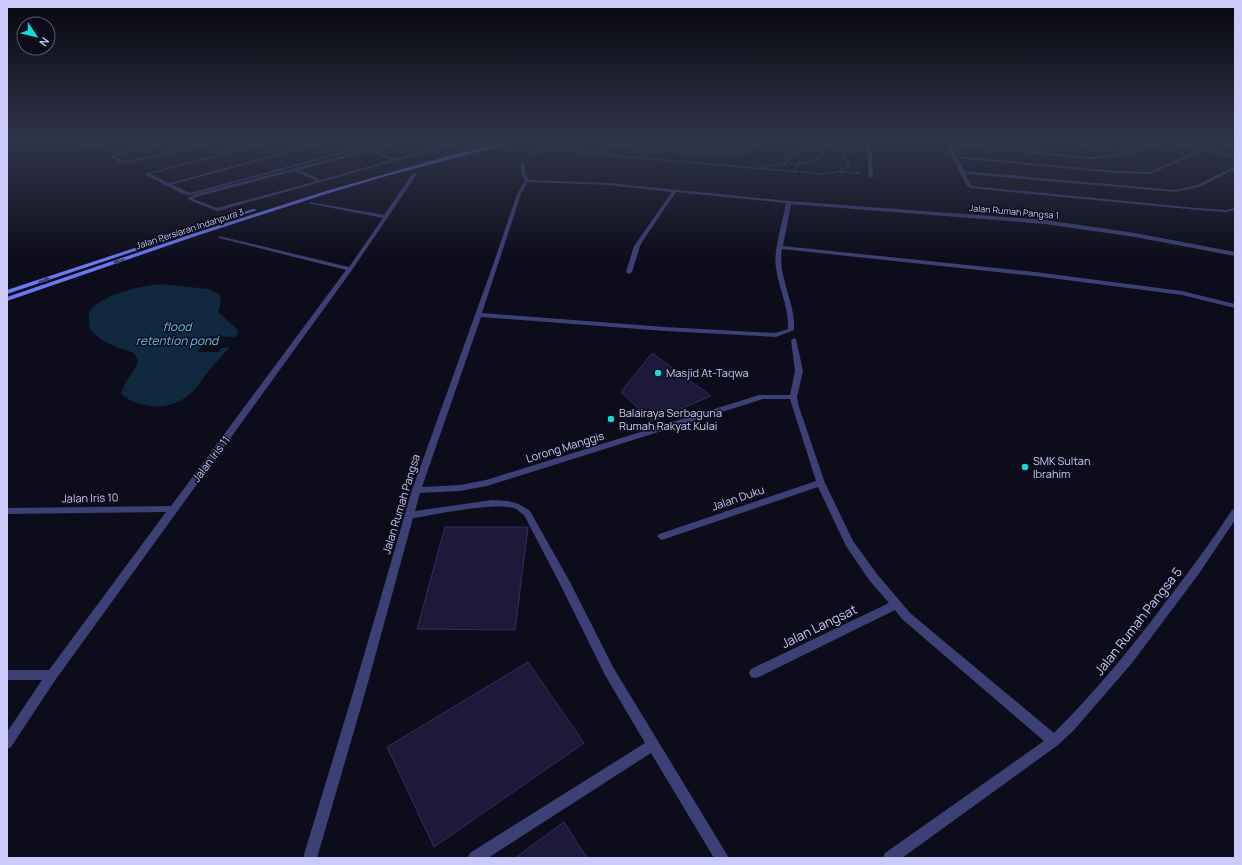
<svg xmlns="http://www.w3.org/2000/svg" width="1242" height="865" font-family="Manrope,sans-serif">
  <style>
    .water { fill: #11293e }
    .pier { fill: #0d0c1a }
    .building { fill: #1d1a39; stroke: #322e63 }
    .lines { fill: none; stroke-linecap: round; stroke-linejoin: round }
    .path { stroke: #37a18d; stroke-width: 1.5; stroke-dasharray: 1 1.5; stroke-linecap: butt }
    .service { fill: #3c4075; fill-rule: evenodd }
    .minor { fill: #3c4075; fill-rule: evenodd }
    .secondary { fill: #6a78f1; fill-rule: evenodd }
    .oneway { fill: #373d7b }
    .poi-dot { fill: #15dbd6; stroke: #0d0c1a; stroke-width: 1.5 }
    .labels { text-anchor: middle; stroke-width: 3; stroke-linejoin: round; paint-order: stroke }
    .far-street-label { font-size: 9px; fill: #cacbfa; stroke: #0d0c1a }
    .poi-label { font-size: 11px; fill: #cacbfa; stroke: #0d0c1a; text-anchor: start }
    .street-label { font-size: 11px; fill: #cacbfa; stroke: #0d0c1a }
    .water-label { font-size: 12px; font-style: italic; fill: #62c0f0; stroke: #0d0c1a }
    .near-street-label { font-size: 13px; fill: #cacbfa; stroke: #0d0c1a }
  </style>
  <rect width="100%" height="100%" fill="#0d0c1a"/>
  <g class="water">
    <path d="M763,141c-9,11 -18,16 -32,16l-112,-8 -17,-4 -1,-3z"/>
    <path d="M161,284l47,5 12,6 1,7 -3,10 20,18c-3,15 -16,25 -26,37 -7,7 -11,17 -19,24 -19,20 -51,20 -72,3 4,-14 14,-22 17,-34l-4,-7c-12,-4 -35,-11 -43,-23 -2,-3 -2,-8 -2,-11 -1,-5 0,-8 3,-11 16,-15 48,-22 69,-24z"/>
  </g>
  <path class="pier" d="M210,336l27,1 -3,4h2l-2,3h-2l-3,3 -7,1 -4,4h-21z"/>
  <g class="building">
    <path d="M652,353l59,43 -59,25 -31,-29z"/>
    <path d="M445,527h83l-13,103 -98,-1z"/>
    <path d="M528,662l56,81 -150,104 -47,-100z"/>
    <path d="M564,822l23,36h-72z"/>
  </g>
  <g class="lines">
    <g class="path">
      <path d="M567,141l-3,6 3,3 16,3 240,21 16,-2 10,-6 -14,-25"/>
      <path d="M842,151l17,1"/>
      <path d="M528,157l14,-6 22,-4"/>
      <path d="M784,164l19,-2"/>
      <path d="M762,167l21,-3 27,-18 -2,-5"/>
      <path d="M794,172l2,-6 24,-8 3,-4 -1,-8 14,-3"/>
      <path d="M841,172l19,1"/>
    </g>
    <g class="service">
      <path d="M10,141h5l-8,5v-3z"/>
      <path d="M70,141c6,0 10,3 16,4 7,2 25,-4 35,-4l-35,7z"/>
      <path d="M270,141h7l-127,33 40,19 170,-46 -16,-6c7,0 12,4 19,5 7,1 18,-5 26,-5l-199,54 -7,-1 -39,-20z"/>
      <path d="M1114,141h7l24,7 -2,1z"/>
      <path d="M1212,141h7l16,4v2z"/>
      <path d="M1203,149l3,1 -56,24 -34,-1 -161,-15 -2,-1 2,-1 161,15 33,1z"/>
      <path d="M972,186l225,22 29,2 9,-2v2l-9,2 -29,-2 -227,-22v-2z"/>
    </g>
    <g class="minor">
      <path d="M170,141h7l-62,15 6,4 8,1 87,-20h7l-94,22 -10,-1 -10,-6z"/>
      <path d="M326,141h6l-162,44 -4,-1z"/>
      <path d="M399,141h7l-32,9 21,9 66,-18h6l-250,70 -30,-12 8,-5 171,-44 1,-2 3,1zM370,151l21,9 -70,20 -22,-10zM295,171l22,10 -100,27 -24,-9 6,-3z"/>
      <path d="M491,141h5l-10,5 -3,-1z"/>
      <path d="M861,141h4l6,5 2,32 -4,-1 -2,-31z"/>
      <path d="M940,141l148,16 30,-3 40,-13h6c-20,12 -53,18 -76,18l-137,-14 13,26 211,19 22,-5 38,-19v3l-35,18 -25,5 -210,-18 6,11 3,2 -2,1 -5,-2 -21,-41z"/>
      <path d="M1068,141h6l34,10 -3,1z"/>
      <path d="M1164,141h7l64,15v2z"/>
      <path d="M523,163l2,1v9l4,7 79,3 181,18 256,19 90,13 100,19v4l-100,-19 -90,-13 -254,-20 -8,42 252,26 147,19 53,13v4l-53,-13 -147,-19 -253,-27c-5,28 14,53 12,81l-18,7 -111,-6 -184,-14 -59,170 38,-2 26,-5 273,-85h31l5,-24 -4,-31 3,-2 2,1 7,32 -6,26 2,10 26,76 28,58 24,33 33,39 144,120c42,-42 79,-87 114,-134 22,-29 44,-58 64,-89l3,-1v11l-37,55 -66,88 -58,67 -16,15 -156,113h-19l2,-5 159,-112 -142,-122 -7,-9 -136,67 -4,1 -4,-1 -2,-4 2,-4 138,-66 -20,-23 -23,-34 -28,-59 -156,53 -3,-2 -2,-2 2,-2 157,-53 -26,-82h-27l-276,87 -27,5 -40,2 -5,18 77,-11 16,1 11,3 11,7 40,71 43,85 116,191h-15l-63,-105 -163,105h-20l2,-5 175,-110 -40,-68 -44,-89 -37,-71c-3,-2 -5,-4 -8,-6 -17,-8 -82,6 -103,9l-46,168 -50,172h-14l52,-172 57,-196 81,-225 24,-71 8,-13 -4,-8v-9zM528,182l80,3 64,7 -38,54 -8,26 3,2 3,-2 8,-26 4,-7 32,-47 110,11c-3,18 -13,47 -10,65 3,21 13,39 12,61l-13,4 -110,-6 -183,-14 39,-119z"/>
      <path d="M413,173l4,1 -65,96 -296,409 -45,68 -4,2v-17l35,-52h-35v-10h42l117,-158 -159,2v-6l164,-2 175,-236 -127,-32v-2l130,31 34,-49 -71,-14h-2v-2l74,13z"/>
    </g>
    <g class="secondary">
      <path d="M513,141h7l-130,34 -64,19 -127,41 -192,66v-4l188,-64 128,-41 129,-37z"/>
      <path d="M253,209l4,1 -250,84v-4z"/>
    </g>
  </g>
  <defs><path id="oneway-solid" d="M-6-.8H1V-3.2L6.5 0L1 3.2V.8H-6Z"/></defs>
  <g class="oneway">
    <use href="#oneway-solid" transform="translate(119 261) rotate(161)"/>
    <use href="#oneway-solid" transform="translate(44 280) rotate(-19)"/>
  </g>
  <linearGradient id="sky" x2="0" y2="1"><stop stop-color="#07070e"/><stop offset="0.54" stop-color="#2f3449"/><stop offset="1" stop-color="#2f3449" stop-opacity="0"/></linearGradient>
  <rect width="1242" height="262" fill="url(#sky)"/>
  <g class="poi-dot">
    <circle cx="658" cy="373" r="4"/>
    <circle cx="611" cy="419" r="4"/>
    <circle cx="1025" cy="467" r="4"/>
  </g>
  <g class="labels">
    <g class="far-street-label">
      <text transform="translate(1014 212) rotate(5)" y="3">Jalan Rumah Pangsa 1</text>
      <text transform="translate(190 229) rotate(-18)" y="3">Jalan Persiaran Indahpura 3</text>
    </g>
    <g class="poi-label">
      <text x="666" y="377">Masjid At-Taqwa</text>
      <text x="619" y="417">Balairaya Serbaguna<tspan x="619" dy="13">Rumah Rakyat Kulai</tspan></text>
      <text x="1033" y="465">SMK Sultan<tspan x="1033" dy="13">Ibrahim</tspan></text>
    </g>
    <g class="street-label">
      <text transform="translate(565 447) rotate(-17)" y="4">Lorong Manggis</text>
      <text transform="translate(211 459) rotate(-53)" y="4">Jalan Iris 11</text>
      <text transform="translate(90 498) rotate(-1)" y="4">Jalan Iris 10</text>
      <text transform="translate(738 498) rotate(-19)" y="4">Jalan Duku</text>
      <text transform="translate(401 504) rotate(-73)" y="4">Jalan Rumah Pangsa</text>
    </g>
    <g class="water-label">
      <text x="177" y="331">flood<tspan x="177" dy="14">retention pond</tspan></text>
    </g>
    <g class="near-street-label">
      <text transform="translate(1138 621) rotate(-52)" y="5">Jalan Rumah Pangsa 5</text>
      <text transform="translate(819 626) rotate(-26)" y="5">Jalan Langsat</text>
    </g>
  </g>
  <rect width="1242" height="865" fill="none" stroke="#cacbfa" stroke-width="16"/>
  <g transform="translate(36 36) rotate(125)"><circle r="19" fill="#0d0c1a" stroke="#595874"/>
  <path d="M0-3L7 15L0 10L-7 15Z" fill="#15dbd6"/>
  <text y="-6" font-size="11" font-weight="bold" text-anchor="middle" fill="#cacbfa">N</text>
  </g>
</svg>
